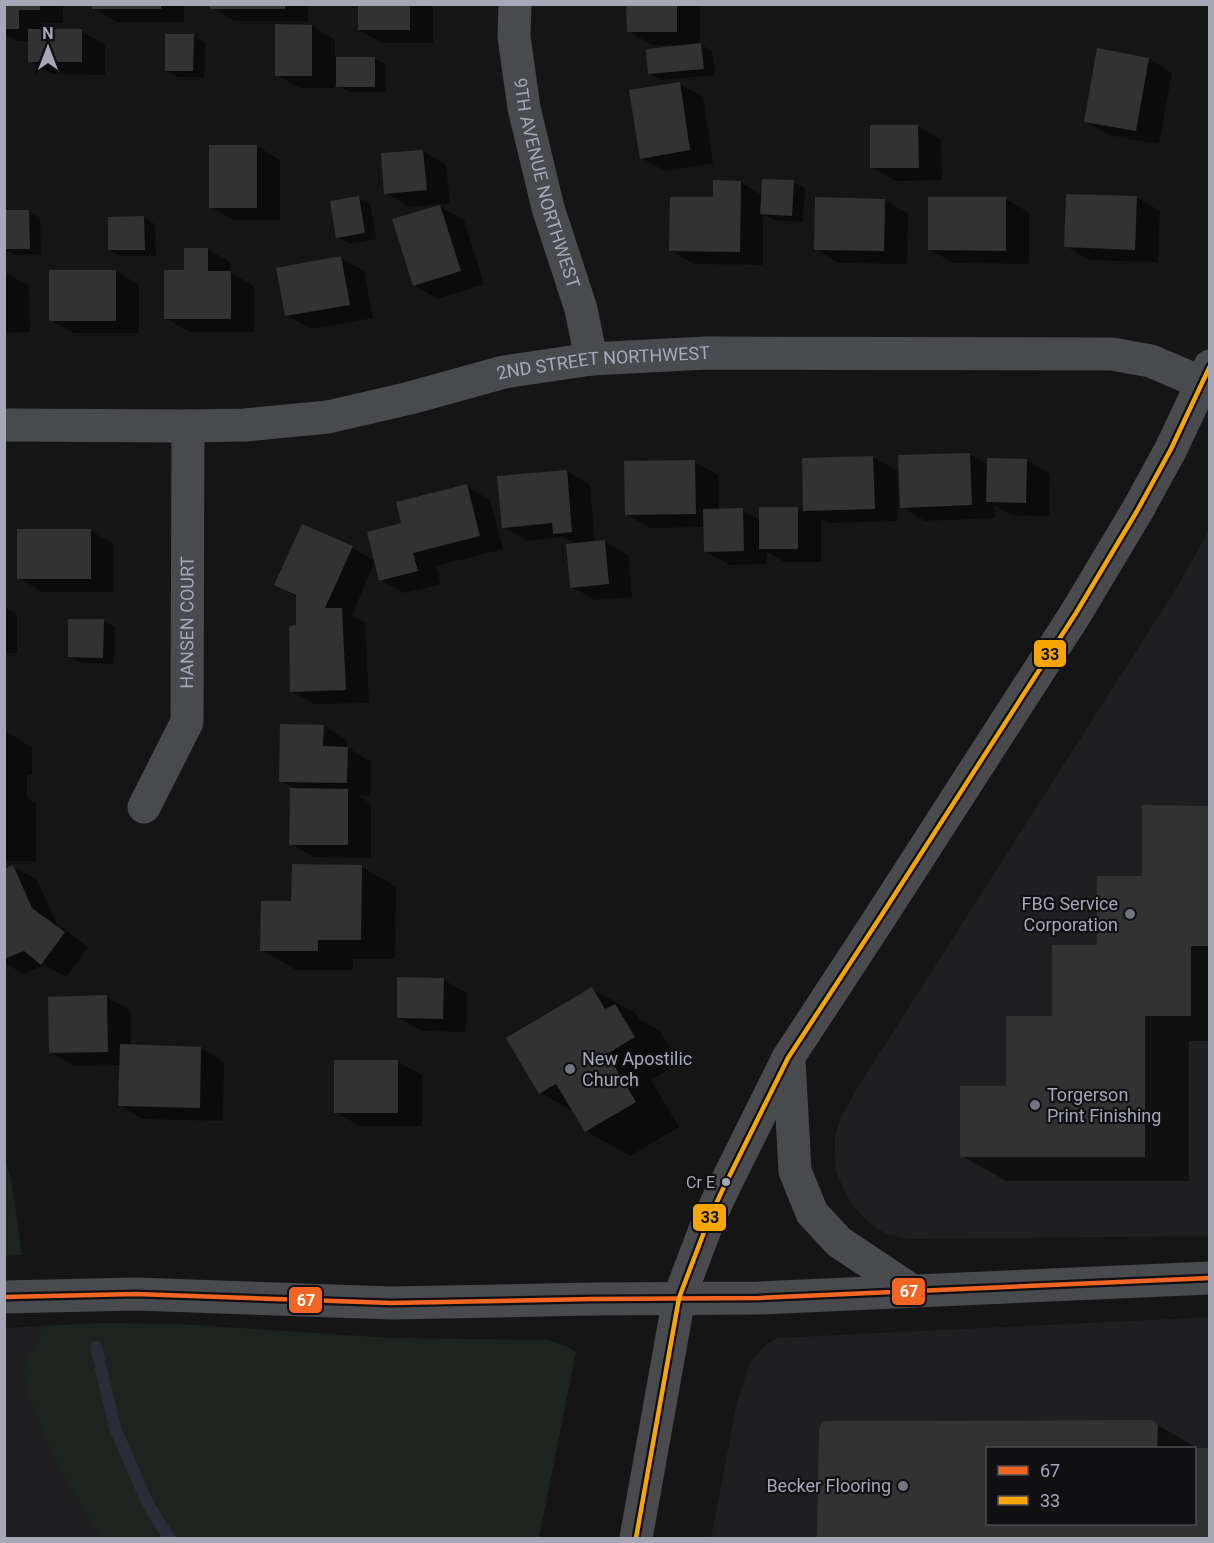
<svg xmlns="http://www.w3.org/2000/svg" width="1214" height="1543" font-family="Roboto,sans-serif">
  <style>
    .built { fill: #1f1f21; fill-rule: evenodd }
    .green { fill: #1d241f }
    .shadow { fill: #0007; fill-rule: evenodd }
    .lines { fill: none; stroke-linecap: round; stroke-linejoin: round }
    .stream { stroke: #282e37; stroke-width: 12 }
    .building { fill: #323233 }
    .minor { stroke: #494a4e; stroke-width: 33 }
    .tertiary { stroke: #494a4e; stroke-width: 33 }
    .bus-1-casing { stroke: #100f11; stroke-width: 9 }
    .bus-2-casing { stroke: #100f11; stroke-width: 9 }
    .bus-1 { stroke: #f26522; stroke-width: 4.5 }
    .bus-2 { stroke: #f7a600; stroke-width: 4.5 }
    .poi-dot { fill: #73757e; stroke: #100f11; stroke-width: 2 }
    .bus-dot { fill: #a6a8b7; stroke: #100f11; stroke-width: 2 }
    .labels { text-anchor: middle; stroke-width: 4.5; stroke-linejoin: round; paint-order: stroke }
    .bus-label { font-size: 16px; fill: #a6a8b7; stroke: #100f11; text-anchor: end }
    .street-label { font-size: 18px; fill: #a6a8b7; stroke: #100f11 }
    .poi-label { font-size: 18px; fill: #a6a8b7; stroke: #100f11; text-anchor: end }
    .line-badge { stroke: #100f11; stroke-width: 2 }
    .badge-label { font-size: 16px; text-anchor: middle; font-weight: bold; fill: #fff }
    .pale-badge-label { font-size: 16px; text-anchor: middle; font-weight: bold; fill: #111 }
  </style>
  <rect width="100%" height="100%" fill="#151515"/>
  <g class="built">
    <path d="M1209,530v706l-299,3 -24,-5 -18,-12 -15,-16 -9,-16 -8,-19 -1,-13v-22l5,-16 16,-30 323,-506z"/>
    <path d="M1209,1317v221h-498l26,-135 12,-39 16,-19 12,-7zM988,1448h206v76h-206z"/>
    <path d="M41,1326l-2,16 -10,11 4,56 28,63 40,66h-96l-1,-210z"/>
  </g>
  <g class="green">
    <path d="M4,1153l8,32 10,70 -17,1z"/>
    <path d="M100,1323l79,1 214,14 155,2 18,6 10,6 -37,186h-438l-40,-66 -28,-63 -9,-39 5,-17 10,-11 2,-16z"/>
  </g>
  <g class="shadow">
    <path d="M4,4h59v19h-21v8h39l24,13v31l-52,-1 -24,-13v-20h-11l-14,-7z"/>
    <path d="M94,4h90v18h-67l-23,-13z"/>
    <path d="M212,4h96v17h-73l-23,-13z"/>
    <path d="M359,4h74v39h-50l-24,-13z"/>
    <path d="M628,4h72v40l12,7 3,24 -54,5 -11,-6 28,-27v-2h-26l-24,-14z"/>
    <path d="M312,26l23,14v18h39l12,7v27h-37l-14,-8v4h-35l-23,-13z"/>
    <path d="M193,36l12,6 -1,35h-26l-12,-7z"/>
    <path d="M1149,59l23,14 -13,71 -50,-9 -24,-14z"/>
    <path d="M680,84l23,13 10,66 -48,8 -24,-13z"/>
    <path d="M918,126l23,14 1,40 -47,1 -23,-14z"/>
    <path d="M257,146l23,14v60h-46l-23,-13z"/>
    <path d="M423,151l23,14 4,38 -41,4 -23,-14z"/>
    <path d="M740,182l23,14 30,-14 12,6 -2,34 -30,-2 -10,-6v51l-69,-1 -24,-14 44,-51z"/>
    <path d="M1136,197l24,14 -2,51 -69,-2 -23,-14z"/>
    <path d="M358,198l12,6 6,35 -27,5 -11,-7z"/>
    <path d="M1006,199l23,14v51l-76,-1 -24,-14z"/>
    <path d="M885,200l23,14 -1,50 -68,-1 -23,-14z"/>
    <path d="M440,206l24,14 20,64 -46,15 -24,-14z"/>
    <path d="M28,211l12,7 1,36 -26,1 -11,-6z"/>
    <path d="M144,218l11,6 1,32h-35l-12,-6z"/>
    <path d="M208,249l23,14v10l23,13v46h-65l-24,-14 20,-46z"/>
    <path d="M341,258l23,13 9,47 -63,11 -23,-14z"/>
    <path d="M116,271l23,14v48h-65l-24,-13z"/>
    <path d="M4,272l25,14 1,46 -26,1z"/>
    <path d="M969,454l20,11 37,-5 24,14 -1,42 -38,-1 -17,-10 1,13 -70,3 -23,-14z"/>
    <path d="M873,457l24,14 1,50 -70,2 -7,-4v43h-37l-17,-10v12l-38,1 -24,-14v-24l-55,1 -24,-14 69,-52 23,13 1,35h23l18,10 37,-12 8,5 -1,-54z"/>
    <path d="M567,471l23,14 5,57 9,-1 24,14 4,42 -37,3 -23,-13 3,-43 -12,-7 -36,4 -24,-14z"/>
    <path d="M466,486l24,14 13,49 -67,17 5,18 -37,9 -23,-13z"/>
    <path d="M90,531l24,13v48h-72l-23,-14z"/>
    <path d="M352,548l23,13 -23,54 13,8 4,80 -54,1 -24,-13 7,-64 -1,-30 -21,-12z"/>
    <path d="M4,607l13,7v39h-13z"/>
    <path d="M103,621l12,6 -1,37 -33,-1 -12,-7z"/>
    <path d="M323,726l24,14v7l24,15 -1,34 -13,-1 14,9v54l-57,-1 -23,-13 5,-55 -15,-8z"/>
    <path d="M4,731l28,16v28h-5v23l9,5v58h-32z"/>
    <path d="M1210,807v234h-21v140h-183l-44,-25 182,-279z"/>
    <path d="M13,867l24,13 19,43 32,24 -22,30 -21,-12 -21,9 -20,-11v-92z"/>
    <path d="M362,867l34,20 -1,72h-42v11h-57l-34,-20 31,-47z"/>
    <path d="M444,980l23,13 -1,39 -44,-1 -24,-14z"/>
    <path d="M592,989l45,25 2,5 21,12 19,32 -28,17 28,47 -49,29 -44,-25 -10,-18 -35,-20z"/>
    <path d="M106,997l24,13 1,36 70,2 23,14 -1,59 -80,-2 -23,-14 1,-40 -47,1 -24,-14z"/>
    <path d="M398,1062l24,13v51h-63l-23,-14z"/>
    <path d="M1151,1421l48,28h11v89h-391l2,-108zM988,1448h206v76h-206z"/>
  </g>
  <g class="lines">
    <path class="stream" d="M96,1347l19,81 33,76 21,34"/>
  </g>
  <g class="building">
    <path d="M4,4h36v6h-21v19h-15z"/>
    <rect x="92" y="4" width="69" height="5"/>
    <rect x="210" y="4" width="75" height="5"/>
    <rect x="358" y="4" width="52" height="26"/>
    <path d="M626,4h51v28h-50z"/>
    <path d="M275,24l37,1v51h-37z"/>
    <rect x="28" y="29" width="54" height="33"/>
    <path d="M165,34h29l-1,37h-28z"/>
    <path d="M701,43l3,26 -56,5 -2,-25z"/>
    <path d="M1097,48l52,10 -13,73 -52,-9z"/>
    <rect x="336" y="57" width="39" height="30"/>
    <path d="M680,82l10,68 -50,9 -11,-69z"/>
    <path d="M870,125h48l1,43h-49z"/>
    <rect x="209" y="145" width="48" height="63"/>
    <path d="M423,150l4,40 -43,4 -3,-41z"/>
    <path d="M762,179l32,1 -2,36 -32,-2z"/>
    <path d="M713,180l28,1 -1,71 -71,-1 1,-54h43z"/>
    <path d="M1066,194l71,2 -2,54 -71,-3z"/>
    <path d="M359,196l6,37 -29,5 -6,-37z"/>
    <path d="M815,197l70,2 -1,52 -70,-1z"/>
    <path d="M928,197h78v54l-78,-1z"/>
    <path d="M440,205l21,66 -48,15 -21,-67z"/>
    <path d="M4,210h25l1,39h-26z"/>
    <path d="M144,216l1,34h-37v-33z"/>
    <path d="M184,248h24v23h23v48h-67v-49h20z"/>
    <path d="M341,256l9,49 -65,11 -9,-48z"/>
    <rect x="49" y="270" width="67" height="51"/>
    <path d="M970,453l2,52 -72,3 -2,-53z"/>
    <path d="M873,456l2,53 -72,2 -1,-53z"/>
    <path d="M987,458l40,1 -1,44 -40,-1z"/>
    <path d="M695,460l1,54 -71,1 -1,-54z"/>
    <path d="M567,470l5,62 -19,2 -1,-11 -50,5 -5,-52z"/>
    <path d="M467,484l13,52 -67,17 5,18 -39,10 -12,-49 34,-9 -5,-21z"/>
    <rect x="759" y="507" width="39" height="42"/>
    <path d="M743,508l1,43 -40,1 -1,-43z"/>
    <path d="M302,524l51,22 -28,62h17l4,82 -56,2 -1,-66 7,-1v-30l-22,-10z"/>
    <rect x="17" y="529" width="74" height="50"/>
    <path d="M605,540l4,44 -39,4 -4,-44z"/>
    <path d="M68,619h36l-1,39 -35,-1z"/>
    <path d="M280,724l44,1 -1,21 25,1 -1,36 -68,-1z"/>
    <path d="M290,788l58,1v56h-59z"/>
    <path d="M1142,805l68,1v140h-19v70h-46v141h-185v-71h46v-70h46v-71h45v-69h45z"/>
    <path d="M292,864l70,1 -1,75h-43v11h-58l1,-50h30z"/>
    <path d="M13,865l19,43 33,24 -24,33 -17,-14 -20,8v-90z"/>
    <path d="M397,977l47,1 -1,41 -46,-1z"/>
    <path d="M592,987l13,22 10,-5 20,33 -28,17 29,48 -51,30 -29,-48 -17,10 -33,-56z"/>
    <path d="M107,995l1,57 -59,1 -1,-56z"/>
    <path d="M120,1044l81,3 -1,61 -82,-2z"/>
    <rect x="334" y="1060" width="64" height="53"/>
    <path d="M1151,1420l5,3 2,3 -1,22h-169v76h206v-76h16v90h-393l2,-109 2,-5 5,-3z"/>
  </g>
  <g class="lines">
    <g class="minor">
      <path id="s1" d="M515,4l-1,33 10,71 24,100 33,101 10,50"/>
      <path id="s2" d="M4,425l184,1 57,-1 83,-8 82,-19 94,-26 87,-13 115,-6 406,1 39,7 51,22"/>
      <path id="s3" d="M144,807l43,-85 1,-296"/>
    </g>
    <g class="tertiary">
      <path d="M789,1060l6,111 17,42 27,29 72,48"/>
      <path d="M4,1297l132,-3 256,9 200,-4 167,-1 451,-20"/>
      <path d="M636,1538l43,-240 30,-79 13,-28 66,-133 91,-139 197,-306 61,-102 34,-62 39,-83"/>
    </g>
    <g class="bus-1-casing">
      <path id="bus-1" d="M4,1297l132,-3 256,9 200,-4 167,-1 451,-20"/>
    </g>
    <g class="bus-2-casing">
      <path id="bus-2" d="M636,1538l43,-240 30,-79 13,-28 66,-133 91,-139 197,-306 61,-102 34,-62 39,-83"/>
    </g>
    <use href="#bus-1" class="bus-1"/>
    <use href="#bus-2" class="bus-2"/>
  </g>
  <g class="poi-dot">
    <circle cx="1130" cy="914" r="6"/>
    <circle cx="570" cy="1069" r="6"/>
    <circle cx="1035" cy="1105" r="6"/>
    <circle cx="903" cy="1486" r="6"/>
  </g>
  <circle class="bus-dot" cx="726" cy="1182" r="5"/>
  <g class="labels">
    <g class="bus-label">
      <text x="715" y="1188">Cr E</text>
    </g>
    <g class="street-label">
      <text dy="6" stroke="none"><textPath href="#s1" startOffset="183">9TH AVENUE NORTHWEST</textPath></text>
      <text dy="6" stroke="none"><textPath href="#s2" startOffset="606">2ND STREET NORTHWEST</textPath></text>
      <text dy="6" stroke="none"><textPath href="#s3" startOffset="195">HANSEN COURT</textPath></text>
    </g>
    <g class="poi-label">
      <text x="1118" y="910">FBG Service<tspan x="1118" dy="21">Corporation</tspan></text>
      <text x="582" y="1065" text-anchor="start">New Apostilic<tspan x="582" dy="21">Church</tspan></text>
      <text x="1047" y="1101" text-anchor="start">Torgerson<tspan x="1047" dy="21">Print Finishing</tspan></text>
      <text x="891" y="1492">Becker Flooring</text>
    </g>
  </g>
  <g class="line-badge">
    <rect x="1033" y="639" width="34" height="29" rx="6" fill="#f7a600"/>
    <rect x="692" y="1203" width="35" height="29" rx="6" fill="#f7a600"/>
    <rect x="891" y="1277" width="35" height="29" rx="6" fill="#f26522"/>
    <rect x="288" y="1286" width="35" height="28" rx="6" fill="#f26522"/>
  </g>
  <g class="badge-label">
    <text x="909" y="1297">67</text>
    <text x="306" y="1306">67</text>
  </g>
  <g class="pale-badge-label">
    <text x="1050" y="660">33</text>
    <text x="710" y="1223">33</text>
  </g>
  <rect width="1214" height="1543" fill="none" stroke="#a6a8b7" stroke-width="12"/>
  <rect x="986" y="1447" width="210" height="78" fill="#100f11" stroke="#4c4c53" stroke-width="1.5"/>
  <rect x="998" y="1466" width="30" height="9" fill="#f26522" stroke="#4c4c53" stroke-width="1.5"/>
  <text x="1040" y="1477" font-size="18" fill="#a6a8b7">67</text>
  <rect x="998" y="1496" width="30" height="9" fill="#f7a600" stroke="#4c4c53" stroke-width="1.5"/>
  <text x="1040" y="1507" font-size="18" fill="#a6a8b7">33</text>
  <g transform="translate(48 48)" stroke="#100f11" stroke-width="4.5" paint-order="stroke">
  <path d="M0-4.5L10 22L0 15L-10 22Z" fill="#a6a8b7"/>
  <text y="-9" font-size="16" font-weight="bold" text-anchor="middle" fill="#a6a8b7">N</text>
  </g>
</svg>
